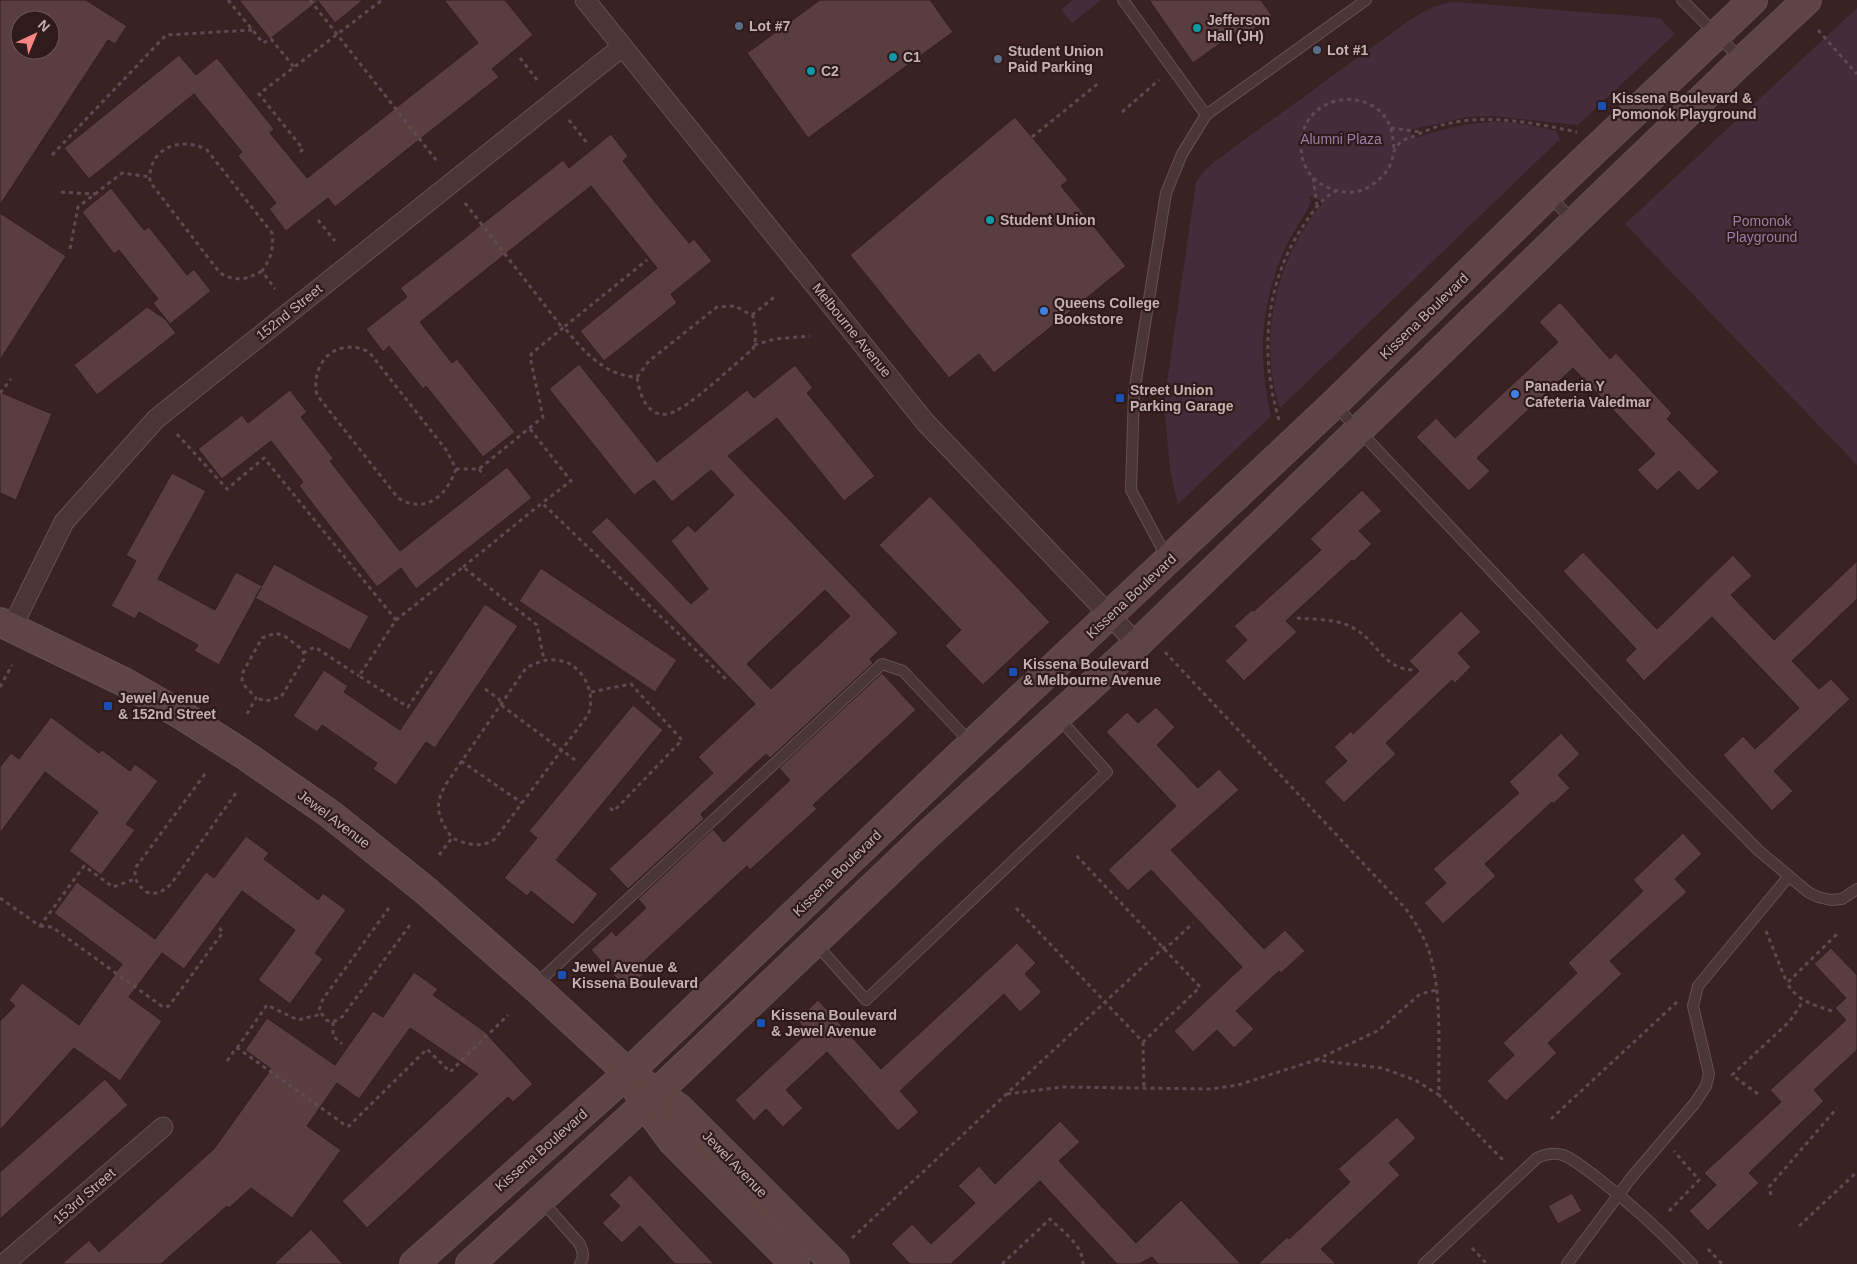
<svg xmlns="http://www.w3.org/2000/svg" width="1857" height="1264" font-family="Helvetica,sans-serif">
  <style>
    .green { fill: #442c3b }
    .building { fill: #5a3e3f; stroke: #311d1d; fill-rule: evenodd }
    .lines { fill: none; stroke-linecap: round; stroke-linejoin: round }
    .lane-casing { stroke: #655151; stroke-width: 12 }
    .street-casing { stroke: #655151; stroke-width: 21 }
    .secondary-casing { stroke: #655151; stroke-width: 30 }
    .path { stroke: #5f4953; stroke-width: 3; stroke-dasharray: 4 4; stroke-linecap: butt }
    .lane { stroke: #4b3636; stroke-width: 10 }
    .street { stroke: #4b3636; stroke-width: 19 }
    .secondary { stroke: #5e4444; stroke-width: 28 }
    .service-dot { fill: #5c6f8a; stroke: #2f1b1b; stroke-width: 2 }
    .culture-dot { fill: #0f9aa8; stroke: #2f1b1b; stroke-width: 2 }
    .transit-dot { fill: #1a4fb4; stroke: #2f1b1b; stroke-width: 2 }
    .shop-dot { fill: #3f7fe0; stroke: #2f1b1b; stroke-width: 2 }
    .labels { text-anchor: middle; stroke-width: 4.5; stroke-linejoin: round; paint-order: stroke }
    .poi-label { font-size: 14px; font-weight: bold; fill: #c6b1b1; stroke: #2f1b1b; text-anchor: start }
    .park-label { font-size: 14px; fill: #977fa7; stroke: #2f1b1b }
    .street-label { font-size: 14px; fill: #c6b1b1; stroke: #2f1b1b }
  </style>
  <rect width="100%" height="100%" fill="#3a2223"/>
  <g class="green">
    <path d="M1073,0h28l-29,23 -11,-13z"/>
    <path d="M1455,2l205,16 15,16 -97,91 -87,-9 -23,1 -59,13 3,9c25,-8 52,-16 79,-17 21,-1 44,4 65,9l4,8 -280,269c-23,-69 -4,-152 44,-206l-16,-7 3,7c-8,18 -21,33 -28,51 -23,55 -25,105 -12,163l-93,88 -8,-34 -6,-67 32,-221 7,-10 11,-10 190,-138c17,-11 30,-20 51,-22z"/>
    <path d="M1857,8v457l-232,-241z"/>
  </g>
  <g class="building">
    <path d="M0,0h86l41,26 -12,18 -7,-4 -108,165zM20,20h30v30h-30z"/>
    <path d="M239,0h124l-28,23 -17,-22 -48,38z"/>
    <path d="M444,0h61l28,35 -41,34 7,8 -75,59 -89,71 -7,-9 -42,33 -17,-22 7,-6 -38,-47 4,-4 -48,-58 -105,85 -25,-31 115,-93 17,20 21,-17 57,71 -4,4 37,45 171,-135z"/>
    <path d="M820,0h110l23,32 -145,106 -61,-85z"/>
    <path d="M1149,0h112l11,16 -27,19 -5,-6 -47,34z"/>
    <path d="M1015,117l53,63 -7,6 65,80 -132,107 -15,-19 -30,24 -99,-123z"/>
    <path d="M611,134l17,22 -5,5 32,41 34,41 5,-4 18,22 -41,33 6,9 -73,58 -24,-30 77,-63 -66,-82 -171,136 32,41 5,-4 58,73 -32,25 -57,-71 -3,3 -34,-43 -6,6 -17,-23 41,-32 -7,-9 20,-15 143,-113 6,8z"/>
    <path d="M111,188l33,42 5,-3 38,48 7,-6 17,22 -41,33 -17,-21 5,-4 -20,-25 -19,-24 -5,4 -32,-42z"/>
    <path d="M0,213l66,43 -66,104z"/>
    <path d="M1560,302l50,57 6,-6 56,60 -5,6 52,53 -21,19 -19,-20 -22,20 -20,-21 18,-16 -82,-86 -96,90 13,13 -21,20 -53,-54 20,-19 19,20 103,-96 -19,-20z"/>
    <path d="M147,307l18,12 11,14 -79,62 -23,-30z"/>
    <path d="M579,364l78,98 90,-72 7,8 41,-33 18,23 -6,5 68,83 -31,25 -67,-83 -49,38 170,177 -28,26 3,4 -103,95 -4,-4 -65,60 3,5 -76,70 -19,-20 104,-96 -15,-16 57,-53 -164,-172 16,-15 84,87 17,-15 -37,-48 17,-16 7,7 39,-37 -23,-25 -39,32 -18,-22 -20,15 -85,-106zM825,590l25,26 -79,73 -24,-25z"/>
    <path d="M290,390l17,22 -6,5 33,42 -4,2 70,90 107,-84 25,31 -116,91 -15,-21 -24,19 -78,-101 4,-4 -32,-41 -49,38 -24,-30 44,-34 6,8z"/>
    <path d="M0,392l52,22 -36,86 -16,-7z"/>
    <path d="M172,473l34,18 -48,88 57,31 21,-38 26,14 12,-22 95,52 -19,34 -95,-52 6,-10 -42,77 -25,-14 4,-6 -59,-33 -4,7 -24,-13 25,-45 -10,-6z"/>
    <path d="M1362,490l20,21 -23,20 13,13 -18,17 -2,-1 -66,61 11,11 -53,49 -19,-20 22,-21 -13,-14 18,-16 2,1 67,-61 -11,-11z"/>
    <path d="M930,496l120,126 -67,63 -38,-39 16,-16 -82,-85z"/>
    <path d="M1583,552l74,77 76,-74 19,21 -21,19 43,45 83,-79v38l-65,62 27,28 12,-10 19,20 -76,72 19,20 -21,20 -49,-56 20,-19 12,13 44,-41 -87,-91 -68,64 -19,-21 11,-11 -73,-78z"/>
    <path d="M541,568l136,92 -22,32 -136,-91z"/>
    <path d="M485,604l33,22 -83,122 -9,-6 -30,43 -23,-16 4,-6 -55,-38 -5,7 -24,-16 31,-46 24,16 -4,6 56,38z"/>
    <path d="M1461,611l20,21 -23,21 13,14 -16,16 -3,-3 -66,63 10,11 -52,49 -20,-21 23,-21 -13,-14 17,-16 2,3 66,-63 -10,-10z"/>
    <path d="M882,673l34,37 -103,95 4,4 -67,61 -3,-4 -105,97 6,7 -21,20 -36,-40 21,-19 4,5 30,-28 -8,-9 75,-70 11,13 66,-62 -11,-12z"/>
    <path d="M633,705l30,25 -107,130 42,34 -25,31 -42,-34 -4,5 -23,-18 33,-40 -8,-7z"/>
    <path d="M1156,707l19,20 -18,18 41,43 21,-19 20,21 -68,60 93,99 21,-19 20,21 -24,22 -2,-2 -43,40 18,18 -20,19 -17,-18 -24,22 -19,-21 68,-64 -91,-97 -23,21 -20,-21 68,-64 -70,-74 21,-20 11,11z"/>
    <path d="M51,717l48,36 3,-3 28,21 5,-7 23,17 -32,43 9,6 -34,45 -32,-24 29,-39 -53,-40 -45,61v-66l11,-14 8,6z"/>
    <path d="M1561,733l19,21 -22,21 12,13 -17,16 -1,-2 -67,62 11,12 -53,48 -19,-21 22,-20 -13,-14 86,-76 -10,-11z"/>
    <path d="M1683,833l19,21 -27,25 12,13 -77,69 12,13 -74,69 9,10 -51,48 -19,-20 27,-26 -11,-12 74,-70 -9,-10 75,-72 -10,-11z"/>
    <path d="M246,836l23,17 -5,6 54,41 5,-7 23,17 -31,43 8,6 -33,45 -32,-24 37,-50 -53,-39 -58,78 -22,-16 -33,44 33,24 -42,60 -46,-33 -74,82v-109l15,-15 -6,-6 13,-17 57,42 43,-61 -68,-51 23,-31 78,57 51,-67 8,6z"/>
    <path d="M1017,943l19,20 -11,11 17,18 -22,20 -16,-18 -104,97 19,21 -21,19 -71,-79 -41,38 17,18 -20,19 -17,-18 -12,12 -19,-21 73,-68 -11,-12 21,-20 63,69z"/>
    <path d="M1831,948l26,27v75l-43,40 10,11 -75,72 10,10 -51,48 -19,-20 27,-26 -12,-12 77,-71 -11,-12 76,-70 -11,-12 11,-10 -32,-34z"/>
    <path d="M414,972l24,17 -5,6 51,36 49,53 -20,18 -5,-5 -141,131 -25,-27 136,-127 -68,-46 -51,71 -22,-16 -30,43 34,24 -49,68 -41,-30 -22,20 -2,-2 -66,58h-99l27,-24 10,12 115,-103 57,-80 -26,-19 22,-32 68,47 38,-54 10,6z"/>
    <path d="M105,1079l23,26 -128,114v-47z"/>
    <path d="M1397,1117l19,21 -27,25 11,12 -79,74 15,15h-78l29,-27 2,2 61,-57 -12,-13z"/>
    <path d="M1060,1121l20,21 -21,19 77,82 45,-43 60,64h-83l-6,-7 -13,7h-22l-77,-83 -89,83h-41l-19,-20 21,-20 19,20 44,-41 -17,-17 21,-20 16,18z"/>
    <path d="M630,1175l84,89h-39l-35,-38 -18,17 -20,-20 18,-17 -11,-11z"/>
    <path d="M1572,1193l10,18 -24,13 -10,-18z"/>
    <path d="M311,1229l32,35h-69z"/>
  </g>
  <g class="lines">
    <g class="lane-casing">
      <g id="lane">
        <path d="M1123,0l83,115 160,-115"/>
        <path d="M1682,0l59,59"/>
        <path d="M1549,195l24,26"/>
        <path d="M1334,404l353,374 71,72 50,42 10,5 13,3 11,-1 15,-10"/>
        <path d="M1167,558l-36,-68 3,-97 32,-200 16,-39 24,-39"/>
        <path d="M815,943l51,57 241,-228 -49,-55"/>
        <path d="M534,986l348,-322 21,7 68,72"/>
        <path d="M541,1200l38,43c4,7 6,14 1,21"/>
        <path d="M1424,1264l113,-106c8,-4 16,-6 26,-3 11,4 22,14 32,21 35,27 67,56 97,88"/>
        <path d="M1567,1264l64,-86 64,-75 11,-17 3,-12 -16,-68 5,-20 91,-110"/>
      </g>
    </g>
    <g class="street-casing">
      <g id="street">
        <path d="M585,0l341,423 211,221"/>
        <path d="M12,627l52,-105 92,-103 466,-372"/>
        <path d="M4,1264l159,-137"/>
      </g>
    </g>
    <g class="secondary-casing">
      <g id="secondary">
        <path d="M0,622l124,60 61,35 58,37 87,60 95,76 109,96 94,87 51,35 156,156"/>
        <path d="M636,1088l9,16 28,38 122,122"/>
        <path d="M414,1264l214,-191 330,-316 376,-353 224,-219 195,-185"/>
        <path d="M470,1264l175,-160 281,-268 211,-192 595,-574 75,-70"/>
      </g>
    </g>
    <g class="path">
      <path d="M228,0l35,43 8,-4 23,28"/>
      <path d="M310,0l126,160"/>
      <path d="M1818,30l39,44"/>
      <path d="M520,58l17,22"/>
      <path d="M1122,112l37,-32"/>
      <path d="M569,120l18,23"/>
      <path d="M1391,128l29,4"/>
      <path d="M1032,137l68,-55"/>
      <path d="M1394,148c-1,-6 -1,-13 -3,-19 -16,-49 -100,-35 -89,28 2,10 10,22 19,27 13,8 30,11 44,5 11,-6 21,-14 26,-26 3,-9 2,-14 9,-20 5,-5 11,-5 17,-8 50,-26 108,-14 160,-3"/>
      <path d="M300,152l3,-3 -44,-55 123,-94"/>
      <path d="M52,155l114,-120 86,-5"/>
      <path d="M1313,178l4,27"/>
      <path d="M61,192l34,2"/>
      <path d="M465,203l96,123 3,1 83,-67"/>
      <path d="M318,220l17,21"/>
      <path d="M70,249l8,-42 44,-34 28,4"/>
      <path d="M262,271c-16,9 -25,11 -42,2l-70,-91c-3,-33 30,-47 57,-32l65,83c2,16 -1,25 -10,38l13,18"/>
      <path d="M752,315l25,-20"/>
      <path d="M754,345l21,-6 35,-3"/>
      <path d="M0,393l11,-14"/>
      <path d="M1279,420c-20,-67 -14,-139 26,-197 9,-13 17,-25 31,-32"/>
      <path d="M530,429l41,52 -29,22"/>
      <path d="M177,434l50,55 37,-31 132,162"/>
      <path d="M456,469c-9,26 -30,46 -58,29l-81,-103c-7,-33 20,-59 52,-43l78,99 9,18h23l64,-52 -13,-60 2,-4 32,-26c19,24 41,49 73,50l12,-16 68,-54 18,-1 18,10 3,20 -3,13c-18,14 -66,62 -86,65 -21,3 -28,-22 -30,-37"/>
      <path d="M479,469l5,7"/>
      <path d="M463,567l79,-64 185,177"/>
      <path d="M1297,618c19,2 41,0 58,11 24,14 27,39 58,41"/>
      <path d="M1165,652l241,257c8,12 16,24 21,37 16,40 11,106 12,149l66,67"/>
      <path d="M303,653l12,-6 44,29"/>
      <path d="M432,671l-24,36 -49,-31 37,-56 67,-53 74,58 7,35"/>
      <path d="M0,687l12,-22"/>
      <path d="M485,689l14,10 2,6 74,55"/>
      <path d="M591,692l40,-8 51,56 -68,71 -7,-5"/>
      <path d="M247,714l9,-16 -11,-12 -3,-6 1,-8 19,-34 14,-5 10,4 17,13 1,9 -23,38 -15,4 -10,-3"/>
      <path d="M461,761l61,42"/>
      <path d="M205,774l-69,93c-3,12 1,17 10,25 11,3 16,0 25,-8l65,-91"/>
      <path d="M439,855l13,-17c-14,-21 -19,-31 -6,-54l80,-116c10,-5 18,-9 29,-8 27,1 42,33 33,55l-93,124c-14,10 -29,5 -43,-1"/>
      <path d="M0,898l40,28 44,-60 29,21 22,-8"/>
      <path d="M389,908l-66,91 -4,11 7,10 7,2 9,-5 68,-92"/>
      <path d="M1016,908l127,134 57,-55 -126,-134"/>
      <path d="M40,926l12,1 111,80 6,-1 54,-74 -4,-4"/>
      <path d="M1766,931l21,52"/>
      <path d="M1832,1011c-18,-6 -35,-10 -45,-28l50,-49"/>
      <path d="M333,1022v14l9,8"/>
      <path d="M1143,1042l1,47"/>
      <path d="M237,1048l30,-43 31,15 24,-6"/>
      <path d="M1316,1060l63,-30 41,-36 16,-4"/>
      <path d="M227,1061l9,-13 3,1 106,76 4,1 78,-77 23,23 58,-57"/>
      <path d="M1007,1094l55,-7 149,2 27,-4 78,-25 66,8 33,12 24,15"/>
      <path d="M1758,1094l-26,-19 58,-54 13,-20"/>
      <path d="M1551,1119l126,-117"/>
      <path d="M1771,1195l-2,-8 68,-79"/>
      <path d="M1669,1211l30,-31 -25,-29"/>
      <path d="M1799,1226l58,-54"/>
      <path d="M852,1238l311,-290 9,-5 21,-20"/>
      <path d="M1472,1248l15,16"/>
      <path d="M1708,1249l14,15"/>
      <path d="M1002,1264l48,-45c13,13 33,26 33,45"/>
    </g>
    <use href="#lane" class="lane"/>
    <use href="#street" class="street"/>
    <use href="#secondary" class="secondary"/>
  </g>
  <g class="service-dot">
    <circle cx="739" cy="26" r="5"/>
    <circle cx="1317" cy="50" r="5"/>
    <circle cx="998" cy="59" r="5"/>
  </g>
  <g class="culture-dot">
    <circle cx="1197" cy="28" r="5"/>
    <circle cx="893" cy="57" r="5"/>
    <circle cx="811" cy="71" r="5"/>
    <circle cx="990" cy="220" r="5"/>
  </g>
  <g class="transit-dot">
    <rect x="1597" y="101" width="10" height="10" rx="2.5"/>
    <rect x="1115" y="393" width="10" height="10" rx="2.5"/>
    <rect x="1008" y="667" width="10" height="10" rx="2.5"/>
    <rect x="103" y="701" width="10" height="10" rx="2.5"/>
    <rect x="557" y="970" width="10" height="10" rx="2.5"/>
    <rect x="756" y="1018" width="10" height="10" rx="2.5"/>
  </g>
  <g class="shop-dot">
    <circle cx="1044" cy="311" r="5"/>
    <circle cx="1515" cy="394" r="5"/>
  </g>
  <g class="labels">
    <g class="poi-label">
      <text x="1207" y="25">Jefferson<tspan x="1207" dy="16">Hall (JH)</tspan></text>
      <text x="749" y="31">Lot #7</text>
      <text x="1327" y="55">Lot #1</text>
      <text x="1008" y="56">Student Union<tspan x="1008" dy="16">Paid Parking</tspan></text>
      <text x="903" y="62">C1</text>
      <text x="821" y="76">C2</text>
      <text x="1612" y="103">Kissena Boulevard &amp;<tspan x="1612" dy="16">Pomonok Playground</tspan></text>
      <text x="1000" y="225">Student Union</text>
      <text x="1054" y="308">Queens College<tspan x="1054" dy="16">Bookstore</tspan></text>
      <text x="1525" y="391">Panaderia Y<tspan x="1525" dy="16">Cafeteria Valedmar</tspan></text>
      <text x="1130" y="395">Street Union<tspan x="1130" dy="16">Parking Garage</tspan></text>
      <text x="1023" y="669">Kissena Boulevard<tspan x="1023" dy="16">&amp; Melbourne Avenue</tspan></text>
      <text x="118" y="703">Jewel Avenue<tspan x="118" dy="16">&amp; 152nd Street</tspan></text>
      <text x="572" y="972">Jewel Avenue &amp;<tspan x="572" dy="16">Kissena Boulevard</tspan></text>
      <text x="771" y="1020">Kissena Boulevard<tspan x="771" dy="16">&amp; Jewel Avenue</tspan></text>
    </g>
    <g class="park-label">
      <text x="1341" y="144">Alumni Plaza</text>
      <text x="1762" y="226">Pomonok<tspan x="1762" dy="16">Playground</tspan></text>
    </g>
    <g class="street-label">
      <text transform="translate(289 312) rotate(-39)" y="5">152nd Street</text>
      <text transform="translate(1424 316) rotate(-44)" y="5">Kissena Boulevard</text>
      <text transform="translate(852 330) rotate(51)" y="5">Melbourne Avenue</text>
      <text transform="translate(1131 596) rotate(-43)" y="5">Kissena Boulevard</text>
      <text transform="translate(334 819) rotate(37)" y="5">Jewel Avenue</text>
      <text transform="translate(837 873) rotate(-44)" y="5">Kissena Boulevard</text>
      <text transform="translate(541 1150) rotate(-41)" y="5">Kissena Boulevard</text>
      <text transform="translate(735 1164) rotate(46)" y="5">Jewel Avenue</text>
      <text transform="translate(84 1196) rotate(-41)" y="5">153rd Street</text>
    </g>
  </g>
  <g transform="translate(35 35) rotate(44)"><circle r="24" fill="#2f1b1b" stroke="#6b5757"/>
  <path d="M0-4L9 19L0 12L-9 19Z" fill="#f78585"/>
  <text y="-8" font-size="14" font-weight="bold" text-anchor="middle" fill="#c6b1b1">N</text>
  </g>
</svg>
